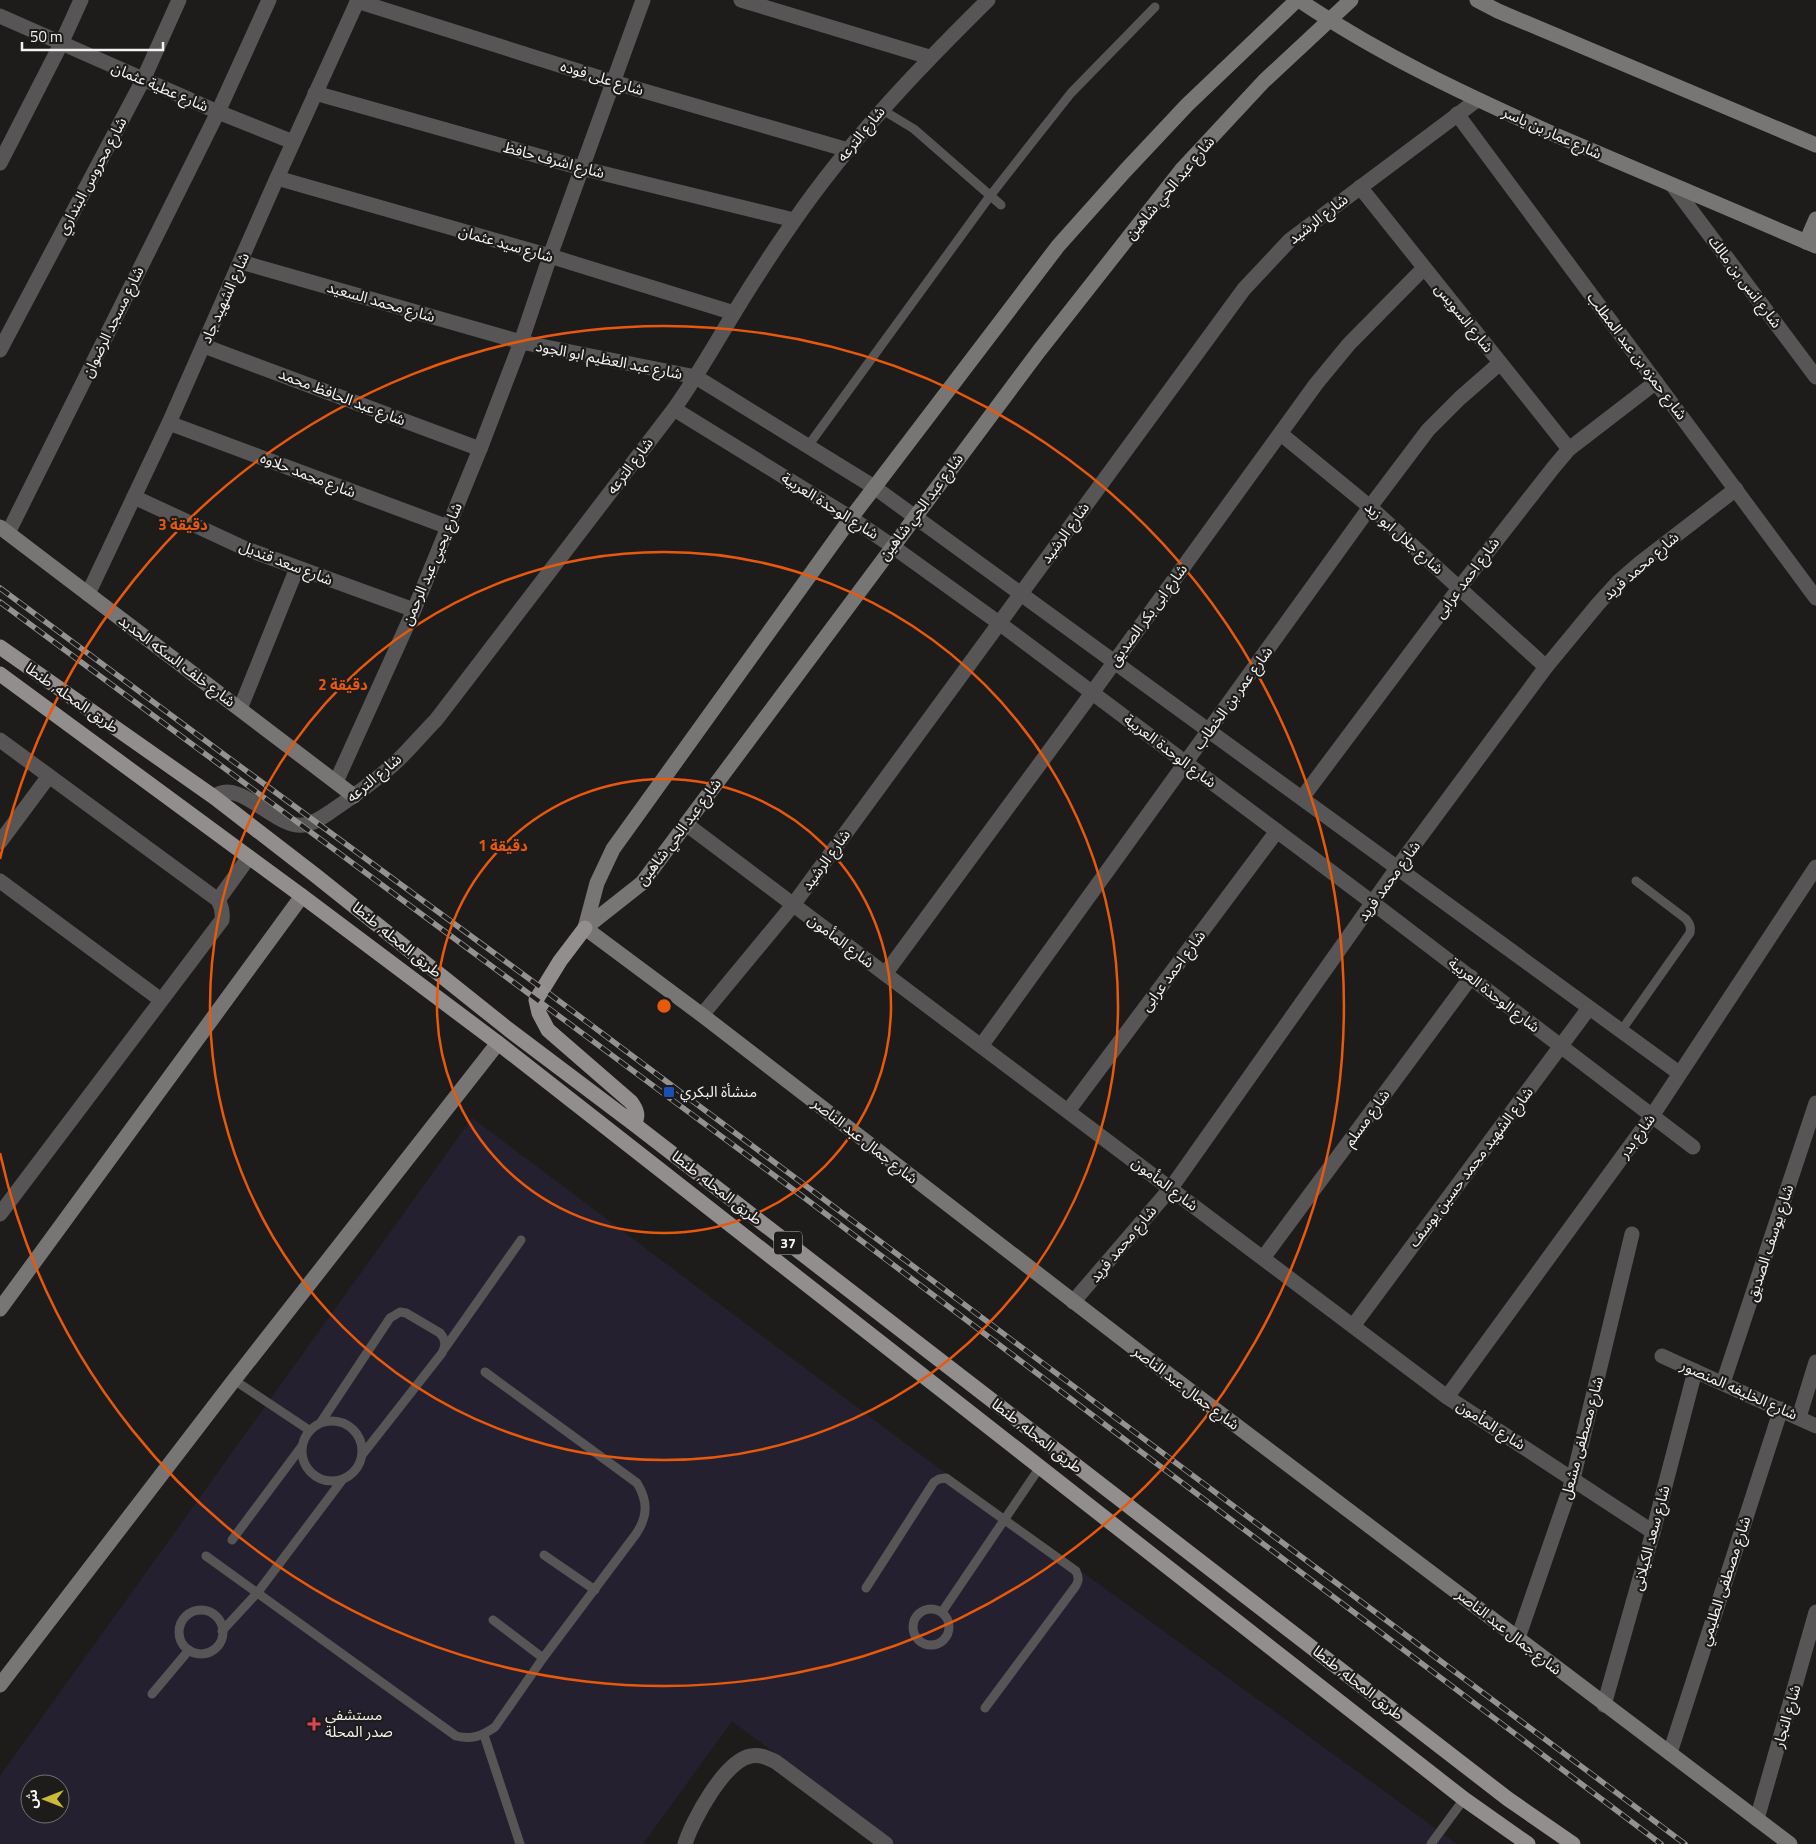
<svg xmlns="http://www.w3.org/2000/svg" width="1816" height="1844" font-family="'Titillium Web','Noto Sans Arabic',sans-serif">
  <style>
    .medical { fill: #252030; fill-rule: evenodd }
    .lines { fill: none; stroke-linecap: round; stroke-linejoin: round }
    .lane { stroke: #575555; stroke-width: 9 }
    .street { stroke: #575555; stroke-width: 15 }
    .secondary { stroke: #787575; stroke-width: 15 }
    .primary { stroke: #928e8e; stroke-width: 15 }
    .rail-casing { stroke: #949290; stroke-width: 5.5 }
    .rail { stroke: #1e1c1a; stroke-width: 4; stroke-dasharray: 11; stroke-linecap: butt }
    .ring { fill: none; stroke: #e8590c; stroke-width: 2.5 }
    .transit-dot { fill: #1a4fb4; stroke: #1e1c1a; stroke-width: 2 }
    .health-dot { fill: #e0444e; stroke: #1e1c1a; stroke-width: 2 }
    .labels { text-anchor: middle; stroke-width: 4.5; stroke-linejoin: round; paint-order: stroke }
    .shield { fill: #1e1c1a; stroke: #b4b2b0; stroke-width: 1 }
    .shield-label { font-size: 14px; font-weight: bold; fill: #f4f3f1 }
    .street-label { font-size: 15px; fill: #f4f3f1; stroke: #1e1c1a }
    .poi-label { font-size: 15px; fill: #f4f3f1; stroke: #1e1c1a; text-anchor: start }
    .centre { fill: #e8590c; stroke: #1e1c1a; stroke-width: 2.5 }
    .ring-label { font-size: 15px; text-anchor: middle; font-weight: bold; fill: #e8590c; stroke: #1e1c1a; stroke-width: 4.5; stroke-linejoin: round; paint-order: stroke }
  </style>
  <rect width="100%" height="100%" fill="#1e1c1a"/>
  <path class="medical" d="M472,1118l449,337 536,389h-561l-164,-123 -89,123h-643v-68zM30,1784h30v30h-30z"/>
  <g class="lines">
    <g class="lane">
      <path d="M881,109l33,20 87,76"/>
      <path d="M808,446l182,-250 47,-60 34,-43 84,-86"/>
      <path d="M1621,1031l69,-98c1,-6 0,-9 -4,-14l-50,-38"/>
      <path d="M445,1348l76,-108"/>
      <path d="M234,1380l75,50"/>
      <circle cx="332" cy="1451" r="30"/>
      <path d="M321,1422l69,-104 10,-6 6,1 34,20c6,7 6,12 2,20l-80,102"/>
      <path d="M232,1540l70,-94"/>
      <path d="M544,1555l51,35"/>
      <path d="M206,1556l250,180c16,4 26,0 39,-9l48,-69 93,-124c12,-18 12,-33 1,-51l-152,-111"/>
      <path d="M866,1588l68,-106 5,-3 7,-1 130,93c3,7 3,10 -1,16l-90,121"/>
      <circle cx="931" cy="1627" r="18"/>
      <circle cx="201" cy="1632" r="22"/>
      <path d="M942,1612l98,-145"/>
      <path d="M493,1620l50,38"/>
      <path d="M222,1631l36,-39 85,-113"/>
      <path d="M152,1694l37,-44"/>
      <path d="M484,1735l36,109"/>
      <path d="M1431,1844l33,-45"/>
    </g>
    <g class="street">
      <path d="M741,0l188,57"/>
      <path d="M357,1l256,81 235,68"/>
      <path d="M0,16l218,96 75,30"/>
      <path d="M315,93l266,75 213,52"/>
      <path d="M1457,114l359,484"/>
      <path d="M0,163l61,-119 20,-44"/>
      <path d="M277,178l273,78 184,57"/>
      <path d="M1673,186l143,191"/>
      <path d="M1360,187l209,262"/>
      <path d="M241,262l280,80 175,35 178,110 805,586"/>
      <path d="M204,346l276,103"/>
      <path d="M0,350l143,-270 36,-80"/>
      <path d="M674,409l177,109 41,28 107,77 374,280 320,244"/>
      <path d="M169,423l279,104"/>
      <path d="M1281,434l89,73 176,160"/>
      <path d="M134,497l110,51 170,62"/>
      <path d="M8,533l210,-421 51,-112"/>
      <path d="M88,594l81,-171 108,-245 81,-178"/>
      <path d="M240,709l57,-141"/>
      <path d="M0,740l218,160c4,7 5,12 4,20l-222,294"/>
      <path d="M336,782l78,-172 66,-161 41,-107 29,-86 93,-256"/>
      <path d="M214,797c24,-21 62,32 89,28 11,-1 21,-9 30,-15 21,-14 42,-29 61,-46 15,-14 28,-30 42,-44l238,-311c22,-31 40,-63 60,-96 19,-31 39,-62 60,-92 56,-81 124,-152 194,-221"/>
      <path d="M1302,798l158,-211 93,-119 16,-19 87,-67"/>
      <path d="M686,824l761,573 206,135"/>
      <path d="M0,842l49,-66"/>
      <path d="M0,881l161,119"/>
      <path d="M218,900l31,-43"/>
      <path d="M885,974l207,-281 224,-309 33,-40 75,-76"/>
      <path d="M702,1015l91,-110 451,-616 46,-49 187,-140"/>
      <path d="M981,1046l389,-539 58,-77 32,-32 40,-35"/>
      <path d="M1068,1111l209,-280"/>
      <path d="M1263,1258l208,-281"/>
      <path d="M1073,1302l98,-114 226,-320 149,-201 52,-63 20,-22 22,-19 96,-74"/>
      <path d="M1353,1326l236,-318"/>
      <path d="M1662,1356l154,70"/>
      <path d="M1723,1383l93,-280"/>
      <path d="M1447,1397l205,-281 164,-249"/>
      <path d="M1799,1417l17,-55"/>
      <path d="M1518,1638l55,-159 59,-245"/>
      <path d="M1604,1705l49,-173 42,-161"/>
      <path d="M1670,1753l111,-344"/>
      <path d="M1757,1819l59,-207"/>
      <path d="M685,1844c7,-23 40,-84 66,-88 9,-2 17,2 25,6l110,82"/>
    </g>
    <g class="secondary">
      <path d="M1299,0c81,55 169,96 259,136 85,37 172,73 258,110"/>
      <path d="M1477,0l21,11 318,134"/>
      <path d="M1806,242l10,-23"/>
      <path d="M0,527l354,269"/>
      <path d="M585,928l117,87 441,340 647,489"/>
      <path d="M585,928l57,-45 397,-532 144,-183 81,-87 87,-81"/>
      <path d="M585,928l12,-45 16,-34 238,-331 207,-272 67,-75 62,-66 110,-105"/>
      <path d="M0,1309l302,-413"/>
      <path d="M0,1685l234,-305 264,-337"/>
    </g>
    <g class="primary">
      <path d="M0,647l214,150 101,78 193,154 126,95 874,675 65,45"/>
      <path d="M0,674l302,222 196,147 966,756 64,45"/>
      <path d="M585,928l-25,33 -24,39 3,13 9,17 83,72c6,8 8,14 3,22"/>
    </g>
    <g class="rail-casing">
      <g id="rail">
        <path d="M0,588l222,165 321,236 1142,855"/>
        <path d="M0,602l802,594 859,648"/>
      </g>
    </g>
    <use href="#rail" class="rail"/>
  </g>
  <g class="ring">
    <circle cx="664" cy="1006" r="227"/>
    <circle cx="664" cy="1006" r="454"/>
    <path d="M0 859A680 680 0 1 1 0 1153"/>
  </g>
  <rect class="transit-dot" x="663" y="1086" width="12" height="12" rx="2.5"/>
  <path class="health-dot" d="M311.5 1716.5h5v5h5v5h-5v5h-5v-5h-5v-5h5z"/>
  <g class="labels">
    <rect class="shield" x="774" y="1231.5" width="28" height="23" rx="4"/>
    <g class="shield-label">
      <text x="788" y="1248">37</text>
    </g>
    <g class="street-label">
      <text transform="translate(602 78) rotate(17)" y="5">شارع على فوده</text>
      <text transform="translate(160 87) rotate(23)" y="5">شارع عطية عثمان</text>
      <text transform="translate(1552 133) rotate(24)" y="5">شارع عمار بن ياسر</text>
      <text transform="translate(861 134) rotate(-51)" y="5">شارع الترعه</text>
      <text transform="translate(554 160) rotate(15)" y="5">شارع اشرف حافظ</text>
      <text transform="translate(92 176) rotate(-62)" y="5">شارع محروس البنداري</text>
      <text transform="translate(1170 188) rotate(-50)" y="5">شارع عبد الحي شاهين</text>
      <text transform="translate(1318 219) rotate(-38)" y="5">شارع الرشيد</text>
      <text transform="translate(506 244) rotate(16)" y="5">شارع سيد عثمان</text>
      <text transform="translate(1745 282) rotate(53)" y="5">شارع انس بن مالك</text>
      <text transform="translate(225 298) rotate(-66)" y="5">شارع الشهيد جاد</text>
      <text transform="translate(381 302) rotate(16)" y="5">شارع محمد السعيد</text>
      <text transform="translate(1464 318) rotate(51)" y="5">شارع السويس</text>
      <text transform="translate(113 322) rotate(-64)" y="5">شارع مسجد الرضوان</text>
      <text transform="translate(1637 356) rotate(53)" y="5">شارع حمزه بن عبد المطلب</text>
      <text transform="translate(609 360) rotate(11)" y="5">شارع عبد العظيم ابو الجود</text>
      <text transform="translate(342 397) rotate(21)" y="5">شارع عبد الحافظ محمد</text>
      <text transform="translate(630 466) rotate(-53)" y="5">شارع الترعه</text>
      <text transform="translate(308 475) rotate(21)" y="5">شارع محمد حلاوه</text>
      <text transform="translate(830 506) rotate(32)" y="5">شارع الوحدة العربية</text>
      <text transform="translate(921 507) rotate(-53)" y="5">شارع عبد الحي شاهين</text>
      <text transform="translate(1065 533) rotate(-54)" y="5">شارع الرشيد</text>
      <text transform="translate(1404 538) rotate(42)" y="5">شارع جلال ابو زيد</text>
      <text transform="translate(286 563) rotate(21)" y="5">شارع سعد قنديل</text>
      <text transform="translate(432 564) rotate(-67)" y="5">شارع يحيي عبد الرحمن</text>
      <text transform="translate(1641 566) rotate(-41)" y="5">شارع محمد فريد</text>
      <text transform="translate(1467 578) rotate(-53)" y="5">شارع احمد عرابى</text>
      <text transform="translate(1148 615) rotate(-54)" y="5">شارع ابى بكر الصديق</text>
      <text transform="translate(177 661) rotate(37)" y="5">شارع خلف السكه الحديد</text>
      <text transform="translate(72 698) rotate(35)" y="5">طريق المحله, طنطا</text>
      <text transform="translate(1233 698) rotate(-54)" y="5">شارع عمر بن الخطاب</text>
      <text transform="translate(1170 751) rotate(37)" y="5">شارع الوحدة العربية</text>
      <text transform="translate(374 778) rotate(-40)" y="5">شارع الترعه</text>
      <text transform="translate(679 832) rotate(-53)" y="5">شارع عبد الحي شاهين</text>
      <text transform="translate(826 860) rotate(-54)" y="5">شارع الرشيد</text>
      <text transform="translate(1389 881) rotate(-54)" y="5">شارع محمد فريد</text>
      <text transform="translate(397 940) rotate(39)" y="5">طريق المحله, طنطا</text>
      <text transform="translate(841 941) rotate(37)" y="5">شارع المأمون</text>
      <text transform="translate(1173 971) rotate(-53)" y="5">شارع احمد عرابى</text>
      <text transform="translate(1494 995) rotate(38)" y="5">شارع الوحدة العربية</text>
      <text transform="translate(1367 1118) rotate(-54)" y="5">شارع مسلم</text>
      <text transform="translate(1637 1136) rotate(-54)" y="5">شارع بدر</text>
      <text transform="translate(865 1141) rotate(38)" y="5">شارع جمال عبد الناصر</text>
      <text transform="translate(1471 1167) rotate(-53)" y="5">شارع الشهيد محمد حسين يوسف</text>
      <text transform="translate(1165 1184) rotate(37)" y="5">شارع المأمون</text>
      <text transform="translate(717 1188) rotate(38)" y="5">طريق المحله, طنطا</text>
      <text transform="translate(1770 1243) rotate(-72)" y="5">شارع يوسف الصديق</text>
      <text transform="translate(1123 1244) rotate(-50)" y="5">شارع محمد فريد</text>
      <text transform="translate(1186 1388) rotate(37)" y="5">شارع جمال عبد الناصر</text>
      <text transform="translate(1739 1390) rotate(24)" y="5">شارع الخليفه المنصور</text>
      <text transform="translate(1491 1425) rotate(33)" y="5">شارع المأمون</text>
      <text transform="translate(1037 1436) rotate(38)" y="5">طريق المحله, طنطا</text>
      <text transform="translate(1582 1438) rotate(-75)" y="5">شارع مصطفى مشعل</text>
      <text transform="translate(1651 1538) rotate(-75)" y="5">شارع سعد الكيلانى</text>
      <text transform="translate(1725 1581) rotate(-72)" y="5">شارع مصطفى الطليمي</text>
      <text transform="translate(1509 1632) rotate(38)" y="5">شارع جمال عبد الناصر</text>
      <text transform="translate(1358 1683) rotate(38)" y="5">طريق المحله, طنطا</text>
      <text transform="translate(1787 1716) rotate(-74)" y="5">شارع النجار</text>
    </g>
    <g class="poi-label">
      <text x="680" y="1097">منشأة البكري</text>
      <text x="325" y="1720">مستشفى<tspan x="325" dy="17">صدر المحلة</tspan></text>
    </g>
  </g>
  <circle cx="664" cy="1006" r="8" class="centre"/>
  <g class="ring-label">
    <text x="183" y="530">3 دقيقة</text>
    <text x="343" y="690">2 دقيقة</text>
    <text x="503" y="851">1 دقيقة</text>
  </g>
  <g transform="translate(45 1799) rotate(270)"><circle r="24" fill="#1e1c1a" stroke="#747270"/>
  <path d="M0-4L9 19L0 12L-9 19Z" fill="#cbb939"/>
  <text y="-8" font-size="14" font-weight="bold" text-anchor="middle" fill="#f4f3f1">ش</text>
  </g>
  <path d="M22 42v8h141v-8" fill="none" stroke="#f4f3f1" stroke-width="2.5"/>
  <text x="30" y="42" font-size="15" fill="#f4f3f1" stroke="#1e1c1a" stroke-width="4" paint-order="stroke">50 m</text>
</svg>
